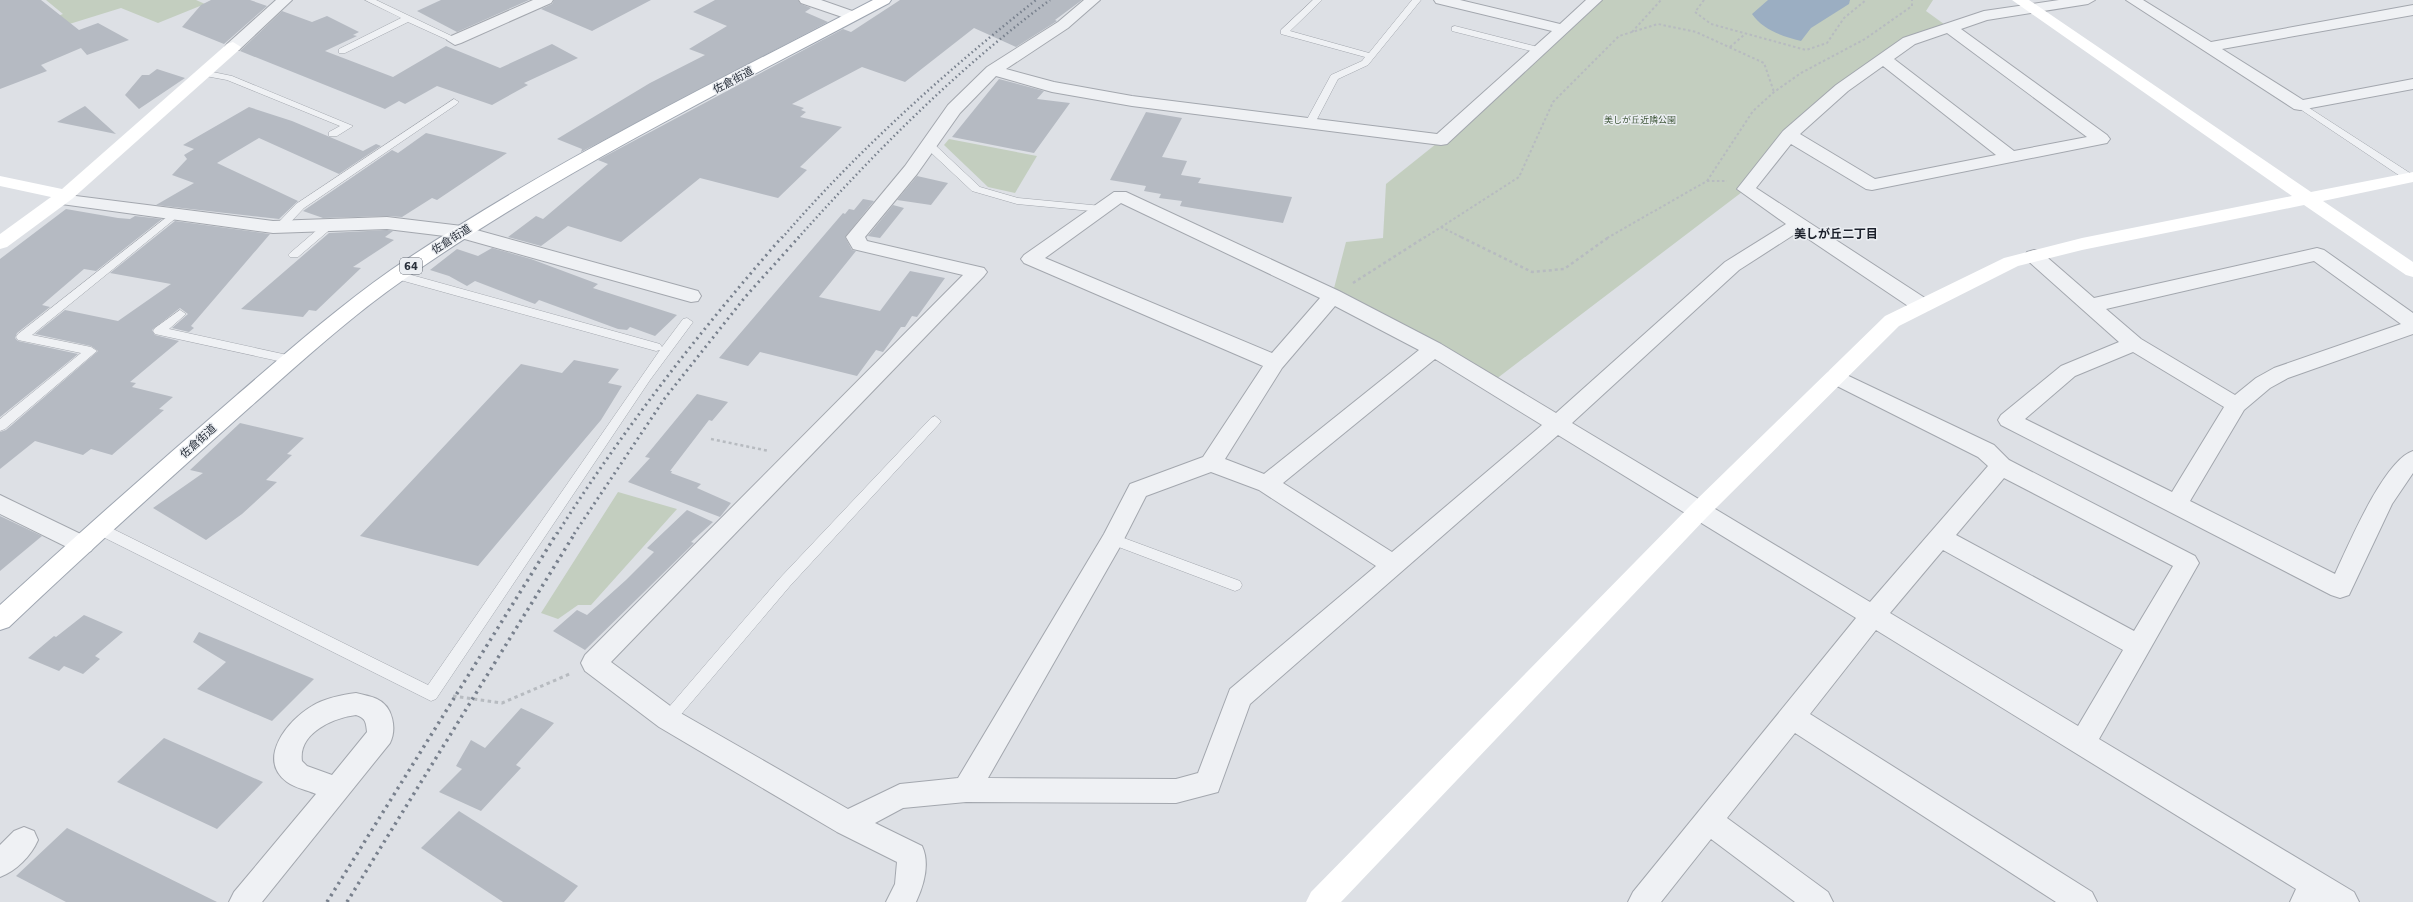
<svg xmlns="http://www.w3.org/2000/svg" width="2413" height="902" font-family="'DejaVu Sans','Noto Sans JP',sans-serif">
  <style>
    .green { fill: #c3cebf }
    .water { fill: #9baec2 }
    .building { fill: #b5bac2 }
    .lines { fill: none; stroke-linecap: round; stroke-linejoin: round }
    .lane-casing { stroke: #a3a7ae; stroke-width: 1 }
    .street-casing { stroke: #a3a7ae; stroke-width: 2 }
    .primary-casing { stroke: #9ea5b0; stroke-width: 2 }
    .path-far2 { stroke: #b7bbc0; stroke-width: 2; stroke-dasharray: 2.5 2.5; stroke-linecap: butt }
    .path-far1 { stroke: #b7bbc0; stroke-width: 2.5; stroke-dasharray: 3 3; stroke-linecap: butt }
    .path { stroke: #b7bbc0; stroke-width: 3; stroke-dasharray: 3.5 3.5; stroke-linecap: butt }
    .lane { fill: #eff1f4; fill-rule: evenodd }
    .street { fill: #eff1f4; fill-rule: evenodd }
    .secondary { fill: #fff; fill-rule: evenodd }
    .primary { fill: #fff; fill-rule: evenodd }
    .rail-far2 { stroke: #78808d; stroke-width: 2.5; stroke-dasharray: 1.5 3; stroke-linecap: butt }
    .rail-far1 { stroke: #78808d; stroke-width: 3; stroke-dasharray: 2 4; stroke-linecap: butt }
    .rail { stroke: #78808d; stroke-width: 3.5; stroke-dasharray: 2.5 4.5; stroke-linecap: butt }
    .labels { text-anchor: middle; stroke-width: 3; stroke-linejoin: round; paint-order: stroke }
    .far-park-label { font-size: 9px; fill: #3d5537; stroke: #eceff3 }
    .shield { fill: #eceff3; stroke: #636972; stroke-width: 1 }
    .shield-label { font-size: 10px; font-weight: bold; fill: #282f3a }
    .street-label { font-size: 11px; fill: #282f3a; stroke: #eceff3 }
    .neighbourhood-label { font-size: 12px; font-weight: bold; fill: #1b202b; stroke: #eceff3 }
  </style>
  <rect width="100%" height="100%" fill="#dde0e5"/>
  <g class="green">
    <path d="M46,0h150l9,4 -47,19 -37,-15 -100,31 -8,-6 50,-19z"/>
    <path d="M1595,0h338l-7,11 22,16 -39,14 -67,47 -96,101 -255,194 -159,-87 14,-54 37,-4 3,-54 55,-44z"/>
    <path d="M949,139l88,17 -22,37 -27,-6 -44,-42z"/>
    <path d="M618,492l59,17 -86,96h-13l-20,14 -17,-6z"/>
  </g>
  <path class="water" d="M1768,0h82l-1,4 -38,24 -10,13c-19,-5 -38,-11 -49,-27z"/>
  <g class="building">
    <path d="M0,0h41l38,30 19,-7 31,17 -42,15 -6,-7 -40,17 6,6 -47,18z"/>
    <path d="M211,0h39l17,6 -43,38 -42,-17 19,-22z"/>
    <path d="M441,0h88l-72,32 -40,-21z"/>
    <path d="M554,0h97l-59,31 -51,-22 11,-5z"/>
    <path d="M715,0h83l3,4 10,4 -6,4 23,10 -247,130 1,-3 -25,-10 93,-56 55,-28 -16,-6 38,-23 -34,-14z"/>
    <path d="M900,0h182l-27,20 2,1 -41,26 -42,-19 -69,54 -43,-15 -70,37 12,4 -3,2 5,2 -6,5 42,10 -42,40 7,3 -29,28 -78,-20 -79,64 -53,-16 -27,20 -33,-9 28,-21 7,3 65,-55 -10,-4 245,-131 8,3z"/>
    <path d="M282,11l30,11 15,-6 32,16 -6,3 4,1 -32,15 68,26 53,-31 54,22 52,-24 26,14 -54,25 4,2 -36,20 -55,-19 -32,18 -6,-3 -14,8 -145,-58z"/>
    <path d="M157,69l28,9 -46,31 -14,-14 17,-20h7z"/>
    <path d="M999,79l45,12 -7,8 33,4 -36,50 -82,-16z"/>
    <path d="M85,106l31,28 -59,-12z"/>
    <path d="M249,107l43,14 71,30 13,-7 5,2 -42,28 -80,-36 -42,25 81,38 -19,18 -123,-14 38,-22 -22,-8 15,-16 -3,-4 10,-6 -11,-4z"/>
    <path d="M1146,112l36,6 -20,39 25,4 -6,14 20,3 -3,5 94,14 -9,26 -103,-17 2,-5 -23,-3 2,-4 -17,-3 2,-5 -36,-6z"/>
    <path d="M426,133l81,20 -70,47 -5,-2 -30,19 -15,-1 -64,2 -20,-7 89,-61 6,3z"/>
    <path d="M917,176l31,7 -17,22 -34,-5z"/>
    <path d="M863,199l11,2 -29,36 7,13 4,1 -37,46 61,14 30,-40 35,7 -28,39 -5,-1 -7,11h-4l-18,25 -7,-2 -19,26 -97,-24 -12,14 -29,-8 124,-145 2,1 4,-5 5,1z"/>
    <path d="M893,205l11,3 -24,30 -12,-2 -1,1z"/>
    <path d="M66,209l52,9 12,1 5,-3 27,3 -66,52 -12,-2 -42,36 8,2 -33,26 -2,5 3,3 60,13 -78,63v-158z"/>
    <path d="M175,221l95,13 -79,92 3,2 -5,4 -17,-4 16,-14 -8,-6 -28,22 3,5 24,6 -49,41 6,1 -4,4 41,10 -14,12 5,1 -52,45 -21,-6 -8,6 -48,-14 -35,28v-37l6,-2 92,-79 -7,-5 -56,-12 30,-24 53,11 53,-37 -61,-11z"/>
    <path d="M387,230l6,1 -8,6 9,3 -41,27 8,1 -45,43 -7,-1 -6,7 -62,-8 88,-76z"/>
    <path d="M492,248l39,11 67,25 -5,4 84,27 -22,21 -25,-9 -3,3 -9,-1 -79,-29 -4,4 -60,-23 -8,5 -18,-10 -19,-6 27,-21 21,7z"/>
    <path d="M574,360l45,9 -11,14 14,3 -21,34 -123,146 -118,-30 161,-172 41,9z"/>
    <path d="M697,394l31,8 -16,19 -3,-1 -39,51h2l-1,2 30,11 -4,4 34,15 -11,14 -92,-35 22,-24 -5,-1z"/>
    <path d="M240,423l64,15 -17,16 5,1 -26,25 11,2 -35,32 -36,26 -53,-32 50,-35 -13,-3z"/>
    <path d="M687,510l26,12 -22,20 3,1 -109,107 -32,-19 24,-21 10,5 39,-35 28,-28 -7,-4z"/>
    <path d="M0,516l42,20 -42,35z"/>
    <path d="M84,615l39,17 -28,24 5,3 -17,15 -19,-8 -5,5 -31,-13 26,-22 2,1z"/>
    <path d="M199,632l115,47 -42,42 -75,-32 29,-27 -33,-20z"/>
    <path d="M521,708l33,15 -38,42 5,3 -40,43 -42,-19 23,-23 -6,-3 15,-26 14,8z"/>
    <path d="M164,738l99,44 -46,47 -100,-47z"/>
    <path d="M459,811l119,75 -14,16h-61l-82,-54z"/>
    <path d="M67,828l150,74h-151l-50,-26z"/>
  </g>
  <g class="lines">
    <g class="lane-casing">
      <g id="lane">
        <path d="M365,0h11l84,40 -8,2 -44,-20 -63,31h-6v-4l62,-31z"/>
        <path d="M1313,0h9l-32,31 79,22 43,-53h9l-53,65 -30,14 -23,44 -5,3 -5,-3 26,-48 31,-14 3,-4 -84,-23v-4z"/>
        <path d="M1455,26l87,22 2,2 -5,3 -87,-22v-4z"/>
        <path d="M203,70l29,6 121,50 -16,10h-8v-4l11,-6 -113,-46 -27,-5v-4z"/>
        <path d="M454,99l5,3 -2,2 -153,104 -19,20h-8v-4l19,-20z"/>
        <path d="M2300,102l113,73v5h-7l-109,-73v-4z"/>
        <path d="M929,142l4,1 47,44 38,11 84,8 5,3 -5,3 -85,-8 -45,-13 -47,-44v-4z"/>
        <path d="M172,213l5,3 -1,2 -144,117 59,12 6,4 -92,78 -5,2v-12l81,-66 -63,-13 -2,-3 2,-3z"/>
        <path d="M329,222l4,1v4l-35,30h-8l-2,-2 2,-2 35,-30z"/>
        <path d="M397,271l263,73 2,3 21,-28 4,-1 6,4 -43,58 -214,319 -5,2 -336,-168 -2,-4 2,-4h10l323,160 232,-335 -4,1 -263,-73 -2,-3z"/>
        <path d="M180,310l6,4 -17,15 123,27 6,4 -6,4 -137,-30 -2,-3 2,-3z"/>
        <path d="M935,416l6,5 -2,3 -149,162 -117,138 -5,2 -5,-2 -3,-5 3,-5 117,-136 151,-160z"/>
        <path d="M1113,534l127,47 2,4 -2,4 -5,2 -127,-48 -2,-4 2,-4z"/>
      </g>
    </g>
    <g class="street-casing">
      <g id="street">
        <path d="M276,0h16l-53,50h-12l-2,-3 2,-3z"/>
        <path d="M533,0h20l-2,3 -90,40 -6,2 -8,-5 2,-3z"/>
        <path d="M799,0h22l37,13 3,3 -8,5 -5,-2 -47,-16z"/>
        <path d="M1084,0h16l-32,28 -62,41 48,13 78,14 305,38 115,-103 -116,-28 -2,-3h26l100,24 26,-24h16l-155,144 -6,1 -309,-39 -80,-14 -56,-16 -36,37 -43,61 -52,63 2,4 117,27 3,4 -3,4 -373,386 66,49 171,98 52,-25 58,-6 146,-244 26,-50 73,-27 60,-91 -239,-103 -3,-4 3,-4 90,-63h12l213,99 102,53 115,69 169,-151 61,-38 -49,-35 46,-58 53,-46 67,-47 81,-27 75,-11h36l-7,4 -101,16 -26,9 146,106 3,4 -3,4 -235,47 -6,-1 -75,-45 -35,44 172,112 3,5 -3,5 -7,1 -7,-1 -116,-78 -59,38 -167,153 298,179 118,-136 -10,-9 -149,-75 -3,-5 3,-5 7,-2 158,75 15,15 186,96 4,7 -4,7 -96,169 255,153 5,10h-69l6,-13 -420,-259 -66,84 282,178 5,10h-41l-261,-169 -68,85 101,74 5,10h-38l-84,-63 -50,63h-33l5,-10 223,-274 -298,-183 -308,269 -32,88 -42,11 -210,-1 -63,6 -28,15 47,23c8,17 2,39 -6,56h-30l9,-18 2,-22 -60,-30 -178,-105 -74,-56 -4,-8 4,-8 378,-380 -110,-26 -7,-12 59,-71 43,-61 39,-38 71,-45zM1947,33l140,104 -73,14 -120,-92 21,-15zM1883,66l113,89 -121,24 -75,-45 48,-43zM1121,203l199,95 -48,55 -227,-95zM1335,306l84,44 -155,124 -39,-15 57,-91zM1435,359l107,66 -150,127 -109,-69zM1211,472l48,18 117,76 -146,123 -32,84 -22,6 -188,-1 133,-233 25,-49zM2004,478l169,88 -39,65 -178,-96zM1943,550l180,100 -45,76 -188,-113z"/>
        <path d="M2126,0h17l68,42 202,-37v10l-191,34 81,51 110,-21v10l-113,21 -6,-1z"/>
        <path d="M60,194l213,27 114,-4 75,9 236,65 3,5 -3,5 -7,1 -230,-64 -74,-9 -114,4 -219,-30 -3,-4 3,-4z"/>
        <path d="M2317,248l7,2 89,63v21l-125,44 -18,10 -26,22 -54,91 145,73c13,-28 49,-114 78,-123v22l-21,31 -43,91 -9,3 -9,-3 -330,-170 -3,-5 3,-5 60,-49 58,-24 -92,-82 -2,-4 2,-4 7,-2 7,2 53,46zM2314,261l87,63 -127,44 -18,10 -21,17 -94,-56 -35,-30zM2133,352l91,55 -52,85 -147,-73 50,-43z"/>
        <path d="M0,495l91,44 4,6 -4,6 -8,3 -8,-3 -75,-37z"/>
        <path d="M356,693c7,2 15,3 21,6 16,7 20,30 13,44l-128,159h-33l5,-10 82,-98c-9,-4 -21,-6 -29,-12 -31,-23 1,-62 25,-76 13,-8 29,-11 44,-13zM356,715c10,3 10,8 11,17l-35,43 -25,-9 -5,-5c-4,-28 31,-43 54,-46z"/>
        <path d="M24,827l10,4 4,9c-7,16 -22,31 -38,37v-32l14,-14z"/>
      </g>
    </g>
    <g class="primary-casing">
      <path id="primary" d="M873,0h18l-2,3c-163,87 -331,169 -483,275 -55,38 -105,84 -156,129 -81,72 -162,145 -241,220l-9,3v-25c78,-71 157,-141 237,-210 50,-43 100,-87 154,-125 152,-104 319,-185 482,-270z"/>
    </g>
    <g class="path-far2">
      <path d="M1704,0l-9,12 16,12 95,26 21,-7 17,-25 22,-18"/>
      <path d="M1632,32l29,-32"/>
      <path d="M1730,47l14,-12"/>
      <path d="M1707,181l46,-70 21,-19 27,-19 64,-34 47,-33v-6"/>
      <path d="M1441,227l22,11"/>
      <path d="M1424,238l95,-61 34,-75 66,-66 39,-12 38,8 68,31 10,29"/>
      <path d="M1607,238l100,-57h20"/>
    </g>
    <g class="path-far1">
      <path d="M1461,237l71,35 32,-3 45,-32"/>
      <path d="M1353,283l72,-46"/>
      <path d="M711,439l58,12"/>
    </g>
    <path class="path" d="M453,696l49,7 70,-30"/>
    <use href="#lane" class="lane"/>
    <use href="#street" class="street"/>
    <g class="secondary">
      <path d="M2012,0h17l282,192 102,-20v10l-90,19 90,61v15l-7,-2 -102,-70 -222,45 -64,16 -119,60 -192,191 -366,385h-35l5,-10 380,-387 194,-189 119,-58 78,-20 210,-42z"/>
      <path d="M233,42l8,5 -2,3 -167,149 -65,48 -7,2v-15l51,-37 -51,-11v-10l62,13 165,-145z"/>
    </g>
    <use href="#primary" class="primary"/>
    <g class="rail-far2">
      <path d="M782,238c76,-88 163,-166 254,-238"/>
      <path d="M798,238c78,-87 159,-169 252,-238"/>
    </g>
    <g class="rail-far1">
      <path d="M557,534c67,-106 143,-203 225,-297"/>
      <path d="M574,534l91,-136 81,-102 53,-59"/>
    </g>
    <g class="rail">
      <path d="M327,902l230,-369"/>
      <path d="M347,902l228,-369"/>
    </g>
  </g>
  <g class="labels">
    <g class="far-park-label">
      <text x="1640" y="123">美しが丘近隣公園</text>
    </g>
    <rect class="shield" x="400" y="258" width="22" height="16" rx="3"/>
    <g class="shield-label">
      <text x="411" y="270">64</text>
    </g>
    <g class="street-label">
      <text transform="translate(733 80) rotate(-28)" y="4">佐倉街道</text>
      <text transform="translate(451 239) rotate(-33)" y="4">佐倉街道</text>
      <text transform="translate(198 441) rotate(-42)" y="4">佐倉街道</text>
    </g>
    <g class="neighbourhood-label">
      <text x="1836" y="238">美しが丘二丁目</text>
    </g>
  </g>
</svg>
